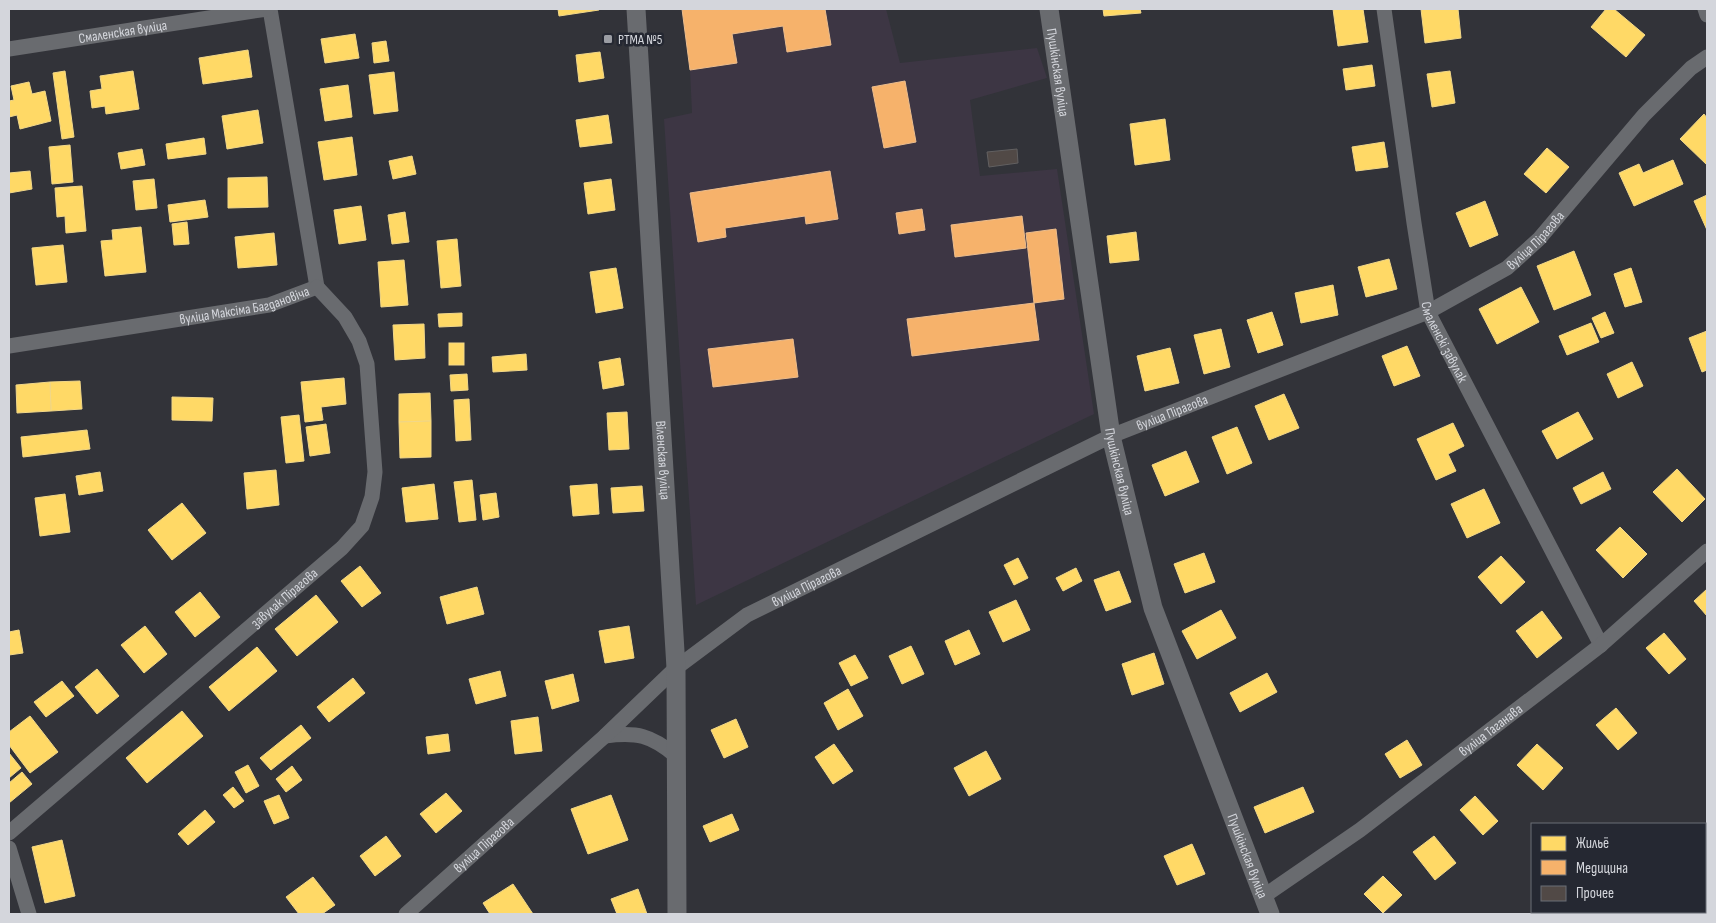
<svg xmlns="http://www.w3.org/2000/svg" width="1716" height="923" font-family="'Sofia Sans Condensed',sans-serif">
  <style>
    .medical { fill: #3d3644 }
    .homes { fill: #ffd966; stroke: #f2d889 }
    .health { fill: #f6b26b; stroke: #ecbd8d }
    .building { fill: #514946; stroke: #626061 }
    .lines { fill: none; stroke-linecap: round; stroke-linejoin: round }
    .minor { stroke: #696b6f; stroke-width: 15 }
    .tertiary { stroke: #696b6f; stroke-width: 19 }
    .poi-dot { fill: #9b9da3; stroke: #252832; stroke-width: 2 }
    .labels { text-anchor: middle; stroke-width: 5; stroke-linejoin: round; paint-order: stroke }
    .street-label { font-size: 14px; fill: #d4d6dc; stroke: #252832 }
    .poi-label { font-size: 14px; fill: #d4d6dc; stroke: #252832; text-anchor: start }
  </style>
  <rect width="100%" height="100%" fill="#323339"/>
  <path class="medical" d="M682,9h204l14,54 137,-15 10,30 -77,22 10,76 77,-7 37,245 -398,191 -32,-486 28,-6 -2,-43z"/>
  <g class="homes">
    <path d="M558,9h41v1l-40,6z"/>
    <path d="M1103,9h37l1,4 -37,3z"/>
    <path d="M1333,9h30l5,33 -30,4z"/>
    <path d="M1421,9h37l3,29 -36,5z"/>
    <path d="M1606,9h8l31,26 -19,22 -35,-30z"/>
    <path d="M355,34l4,24 -34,5 -4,-24z"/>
    <path d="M386,41l3,20 -15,2 -2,-20z"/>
    <path d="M248,50l4,27 -49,7 -4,-26z"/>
    <path d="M600,52l4,26 -25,4 -3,-27z"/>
    <path d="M1372,65l3,21 -29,4 -3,-21z"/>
    <path d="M65,71l9,66 -12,2 -9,-66z"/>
    <path d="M133,71l6,38 -33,5 -1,-8 -13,2 -2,-17 12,-2 -2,-13z"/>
    <path d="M1450,71l5,32 -23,4 -5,-33z"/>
    <path d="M394,72l4,39 -24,3 -5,-39z"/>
    <path d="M29,82l3,12 13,-3 6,30 -31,8 -3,-14 -8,2v-16l5,-1 -3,-14z"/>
    <path d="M348,85l4,32 -27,4 -5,-32z"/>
    <path d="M258,110l5,33 -36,6 -5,-33z"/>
    <path d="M1704,114l3,4v47l-27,-26z"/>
    <path d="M608,115l4,28 -32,4 -4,-27z"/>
    <path d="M1165,119l5,41 -35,5 -5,-41z"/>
    <path d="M352,137l5,38 -33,5 -6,-38z"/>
    <path d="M204,138l2,16 -38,5 -2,-15z"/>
    <path d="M1384,142l4,25 -32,4 -4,-24z"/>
    <path d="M70,145l3,37 -21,2 -3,-37z"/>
    <path d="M1547,148l22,19 -23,26 -22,-19z"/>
    <path d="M142,149l3,16 -24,4 -3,-16z"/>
    <path d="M412,156l4,18 -23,5 -4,-18z"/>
    <path d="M1673,160l10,24 -49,22 -15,-33 20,-9 4,9z"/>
    <path d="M30,171l2,18 -23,4v-20z"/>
    <path d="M267,177l1,30 -40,1v-30z"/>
    <path d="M154,179l3,29 -21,2 -3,-29z"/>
    <path d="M611,179l4,31 -27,4 -4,-31z"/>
    <path d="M82,186l4,45 -20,2 -1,-17 -8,1 -2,-29z"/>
    <path d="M1707,195v35l-13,-29z"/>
    <path d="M205,200l3,17 -38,5 -2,-17z"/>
    <path d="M1485,201l13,34 -28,12 -14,-34z"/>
    <path d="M361,206l5,34 -27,4 -5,-34z"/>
    <path d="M405,212l4,30 -17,2 -4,-29z"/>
    <path d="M187,222l2,22 -15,1 -2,-21z"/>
    <path d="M141,227l5,45 -41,4 -4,-35 12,-1 -1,-10z"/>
    <path d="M1136,232l3,28 -29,3 -3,-27z"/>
    <path d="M274,233l3,32 -39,3 -3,-31z"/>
    <path d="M457,239l4,47 -20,2 -4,-47z"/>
    <path d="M63,245l4,37 -31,3 -4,-37z"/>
    <path d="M1574,251l17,44 -37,15 -17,-44z"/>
    <path d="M1389,259l8,30 -31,8 -8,-30z"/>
    <path d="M404,260l4,45 -27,2 -3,-45z"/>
    <path d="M616,268l7,40 -27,5 -6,-41z"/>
    <path d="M1631,268l11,34 -17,5 -11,-33z"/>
    <path d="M1333,285l5,30 -37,8 -6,-30z"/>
    <path d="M1521,287l18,35 -42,22 -18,-35z"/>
    <path d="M1272,312l11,33 -25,8 -11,-33z"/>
    <path d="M1605,312l9,21 -13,5 -9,-20z"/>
    <path d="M462,313v13l-23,1 -1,-13z"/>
    <path d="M1591,323l8,19 -32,13 -8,-19z"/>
    <path d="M424,324l1,34 -30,2 -2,-35z"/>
    <path d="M1221,329l9,38 -26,7 -10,-39z"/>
    <path d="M1707,331v39l-5,2 -13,-34z"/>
    <rect x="449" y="343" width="15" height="22"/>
    <path d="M1407,346l13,30 -26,10 -12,-30z"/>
    <path d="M1170,348l9,35 -34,8 -8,-35z"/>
    <path d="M526,354l1,16 -34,2 -1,-15z"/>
    <path d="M620,358l4,27 -21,4 -4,-27z"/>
    <path d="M1632,362l11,24 -25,12 -11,-24z"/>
    <path d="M467,374l1,16 -17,1 -1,-16z"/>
    <path d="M344,378l2,26 -25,3 2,13 -18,2 -4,-40z"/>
    <path d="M80,381l2,28 -31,2 -1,-29z"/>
    <path d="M50,382l1,29 -34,2 -1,-28z"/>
    <path d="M430,393l1,28 -32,1v-28z"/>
    <path d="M1284,394l15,34 -30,12 -14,-34z"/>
    <path d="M172,397l41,1 -1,23 -40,-1z"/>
    <path d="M469,399l2,41 -15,1 -2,-41z"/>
    <path d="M627,412l2,37 -20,1 -2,-37z"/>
    <path d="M1578,412l15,27 -36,20 -15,-28z"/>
    <path d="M299,415l5,46 -18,2 -5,-46z"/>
    <path d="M431,421v36l-31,1 -1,-36z"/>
    <path d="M1453,423l11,23 -16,8 8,17 -20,9 -19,-41z"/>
    <path d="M326,424l4,29 -20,3 -4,-29z"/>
    <path d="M1237,427l15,36 -25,11 -15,-37z"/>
    <path d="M87,430l3,19 -67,8 -2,-20z"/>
    <path d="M1186,451l13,31 -34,14 -13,-31z"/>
    <path d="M1677,469l28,30 -23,23 -29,-30z"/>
    <path d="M276,470l3,35 -32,4 -3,-36z"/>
    <path d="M100,472l3,19 -24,4 -3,-19z"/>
    <path d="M1603,472l8,17 -30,15 -8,-16z"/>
    <path d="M472,480l4,40 -17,2 -5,-40z"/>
    <path d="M434,484l4,35 -32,3 -4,-34z"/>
    <path d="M597,484l2,30 -26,2 -3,-30z"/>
    <path d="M642,486l2,25 -31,2 -2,-25z"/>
    <path d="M1484,489l16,34 -33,15 -16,-34z"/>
    <path d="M496,493l3,24 -16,3 -3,-25z"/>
    <path d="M65,494l5,38 -30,4 -5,-38z"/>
    <path d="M182,503l24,30 -34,27 -24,-30z"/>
    <path d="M1620,527l27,27 -24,24 -27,-28z"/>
    <path d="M1204,553l11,29 -30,11 -11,-29z"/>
    <path d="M1501,556l24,26 -24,22 -23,-27z"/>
    <path d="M1018,558l10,20 -14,7 -10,-20z"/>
    <path d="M360,566l21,27 -19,14 -21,-26z"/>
    <path d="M1076,568l6,13 -19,10 -7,-13z"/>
    <path d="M1119,571l12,31 -25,9 -12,-31z"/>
    <path d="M477,587l7,27 -37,10 -7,-27z"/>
    <path d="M1707,589v27l-13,-15z"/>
    <path d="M200,592l20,25 -25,20 -20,-25z"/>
    <path d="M316,595l22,27 -41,34 -22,-27z"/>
    <path d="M1016,600l14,30 -27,12 -14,-30z"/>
    <path d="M1221,610l15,28 -39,21 -15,-28z"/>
    <path d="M1542,611l20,27 -25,20 -21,-27z"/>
    <path d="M145,626l22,28 -23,19 -23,-28z"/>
    <path d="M629,626l5,32 -29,5 -6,-32z"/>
    <path d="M19,630l4,23 -14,2v-23z"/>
    <path d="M969,630l11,24 -25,11 -10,-24z"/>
    <path d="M1664,633l22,26 -17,15 -23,-26z"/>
    <path d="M911,646l13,28 -22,10 -13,-28z"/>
    <path d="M257,647l20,24 -48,40 -20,-24z"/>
    <path d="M1154,653l10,31 -32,11 -10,-31z"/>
    <path d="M855,655l13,23 -17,8 -12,-23z"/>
    <path d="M97,669l22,27 -22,18 -22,-27z"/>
    <path d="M500,671l6,25 -30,8 -7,-25z"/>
    <path d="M1267,673l10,19 -37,20 -10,-19z"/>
    <path d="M573,674l6,27 -27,8 -7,-28z"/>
    <path d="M353,678l12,15 -36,29 -12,-15z"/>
    <path d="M62,681l12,15 -28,21 -12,-15z"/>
    <path d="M848,689l15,27 -25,14 -14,-27z"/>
    <path d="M1616,708l21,25 -19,17 -22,-25z"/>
    <path d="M182,711l21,25 -56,47 -21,-25z"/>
    <path d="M30,716l28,36 -28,21 -21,-28v-13z"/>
    <path d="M538,717l4,34 -27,3 -4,-33z"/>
    <path d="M736,719l12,28 -24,11 -13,-28z"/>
    <path d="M301,725l10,13 -40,32 -11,-12z"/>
    <path d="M448,734l2,17 -22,3 -2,-17z"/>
    <path d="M1407,740l15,25 -22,13 -15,-24z"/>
    <path d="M834,744l19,27 -20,13 -18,-27z"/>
    <path d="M1537,744l26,24 -20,22 -26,-25z"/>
    <path d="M986,751l15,28 -32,17 -15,-28z"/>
    <path d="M9,753l12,15 -12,10z"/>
    <path d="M248,765l11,21 -13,7 -11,-21z"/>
    <path d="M292,766l10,14 -16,12 -10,-13z"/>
    <path d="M22,772l10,12 -23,19v-20z"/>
    <path d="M233,787l11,14 -10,7 -11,-13z"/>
    <path d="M1303,787l11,25 -49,21 -11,-26z"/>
    <path d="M446,793l16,18 -26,22 -16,-19z"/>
    <path d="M279,795l10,23 -15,6 -10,-23z"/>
    <path d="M611,795l17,45 -40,14 -17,-45z"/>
    <path d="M1475,796l23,25 -15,14 -23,-25z"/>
    <path d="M205,810l10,12 -27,23 -10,-11z"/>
    <path d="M732,814l7,16 -29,12 -7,-16z"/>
    <path d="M386,836l15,20 -26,20 -15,-20z"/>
    <path d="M1434,836l22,27 -21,17 -22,-28z"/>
    <path d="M62,840l13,56 -30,7 -13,-56z"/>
    <path d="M1192,844l13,30 -28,11 -13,-29z"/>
    <path d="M1383,876l19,19 -19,18 -19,-19z"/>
    <path d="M313,877l22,28 -13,9h-23l-13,-17z"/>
    <path d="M513,884l20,30h-43l-7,-11z"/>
    <path d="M638,889l9,25h-30l-6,-15z"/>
  </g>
  <g class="health">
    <path d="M682,9h143l6,36 -44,7 -4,-26 -51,8 5,29 -47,7z"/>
    <path d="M905,81l11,61 -32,6 -12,-61z"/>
    <path d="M830,171l8,48 -32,5 -1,-8 -80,12 1,9 -28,5 -8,-49z"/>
    <path d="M922,209l3,21 -26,4 -3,-21z"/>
    <path d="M1022,216l4,32 -71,9 -4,-32z"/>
    <path d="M1056,229l8,70 -30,4 -8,-70z"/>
    <path d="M1034,303l5,37 -127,16 -5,-37z"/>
    <path d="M793,339l5,38 -85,10 -5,-38z"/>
  </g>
  <path class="building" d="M1017,149l1,14 -29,4 -2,-15z"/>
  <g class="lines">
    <g class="minor">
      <path d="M270,9l47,278"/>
      <path id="s1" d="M1384,9l30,214 14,89 173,333"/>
      <path d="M1705,9l2,6"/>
      <path id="s2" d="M9,49l258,-40"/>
      <path id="s3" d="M9,346l260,-41 48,-18"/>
      <path d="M605,736c32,-4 46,-1 71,20"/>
      <path id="s4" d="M9,833l333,-285 20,-22 10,-29 3,-25 -8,-108 -8,-23 -14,-24 -28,-30"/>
      <path d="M9,848l20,66"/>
      <path id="s5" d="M1264,896l96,-66 241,-185 106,-94"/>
      <path id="s6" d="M406,914l199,-178 71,-68 71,-53 364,-179 317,-124 79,-44 32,-29 105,-124 47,-47 16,-11"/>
    </g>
    <g class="tertiary">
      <path id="s7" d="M636,9l40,659 1,246"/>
      <path id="s8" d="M1049,9l62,427 42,172 117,306"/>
    </g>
  </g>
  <rect class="poi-dot" x="603" y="34" width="10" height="10" rx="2.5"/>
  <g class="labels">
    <g class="street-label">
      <text dy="5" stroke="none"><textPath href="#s2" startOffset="115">Смаленская вуліца</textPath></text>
      <text dy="5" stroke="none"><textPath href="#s8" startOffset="64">Пушкінская вуліца</textPath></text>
      <text dy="5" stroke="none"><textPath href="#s6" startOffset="1330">вуліца Пірагова</textPath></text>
      <text dy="5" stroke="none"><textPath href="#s3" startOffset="239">вуліца Максіма Багдановіча</textPath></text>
      <text dy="5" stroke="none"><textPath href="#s1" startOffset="340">Смаленскі завулак</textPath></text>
      <text dy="5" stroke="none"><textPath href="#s6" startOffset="925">вуліца Пірагова</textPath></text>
      <text dy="5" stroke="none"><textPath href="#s7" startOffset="452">Віленская вуліца</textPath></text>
      <text dy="5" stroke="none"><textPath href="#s8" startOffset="468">Пушкінская вуліца</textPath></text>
      <text dy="5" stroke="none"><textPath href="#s6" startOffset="520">вуліца Пірагова</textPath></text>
      <text dy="5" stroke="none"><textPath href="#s4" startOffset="362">завулак Пірагова</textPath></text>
      <text dy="5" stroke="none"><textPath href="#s5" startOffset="281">вуліца Таганава</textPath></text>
      <text dy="5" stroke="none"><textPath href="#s6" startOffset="104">вуліца Пірагова</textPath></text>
      <text dy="5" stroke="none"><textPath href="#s8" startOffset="874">Пушкінская вуліца</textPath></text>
    </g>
    <g class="poi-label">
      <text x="618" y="44">РТМА №5</text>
    </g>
  </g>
  <rect width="1716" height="923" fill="none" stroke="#d4d6dc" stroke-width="20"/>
  <rect x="1531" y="823" width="175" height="90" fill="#252832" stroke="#6b6e76"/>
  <rect x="1541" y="836" width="25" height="15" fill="#ffd966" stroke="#6b6e76"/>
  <text x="1576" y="848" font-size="15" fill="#d4d6dc">Жильё</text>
  <rect x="1541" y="860" width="25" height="15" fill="#f6b26b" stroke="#6b6e76"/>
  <text x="1576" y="873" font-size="15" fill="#d4d6dc">Медицина</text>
  <rect x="1541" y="886" width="25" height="15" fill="#514946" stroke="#6b6e76"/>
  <text x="1576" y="898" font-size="15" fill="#d4d6dc">Прочее</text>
</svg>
